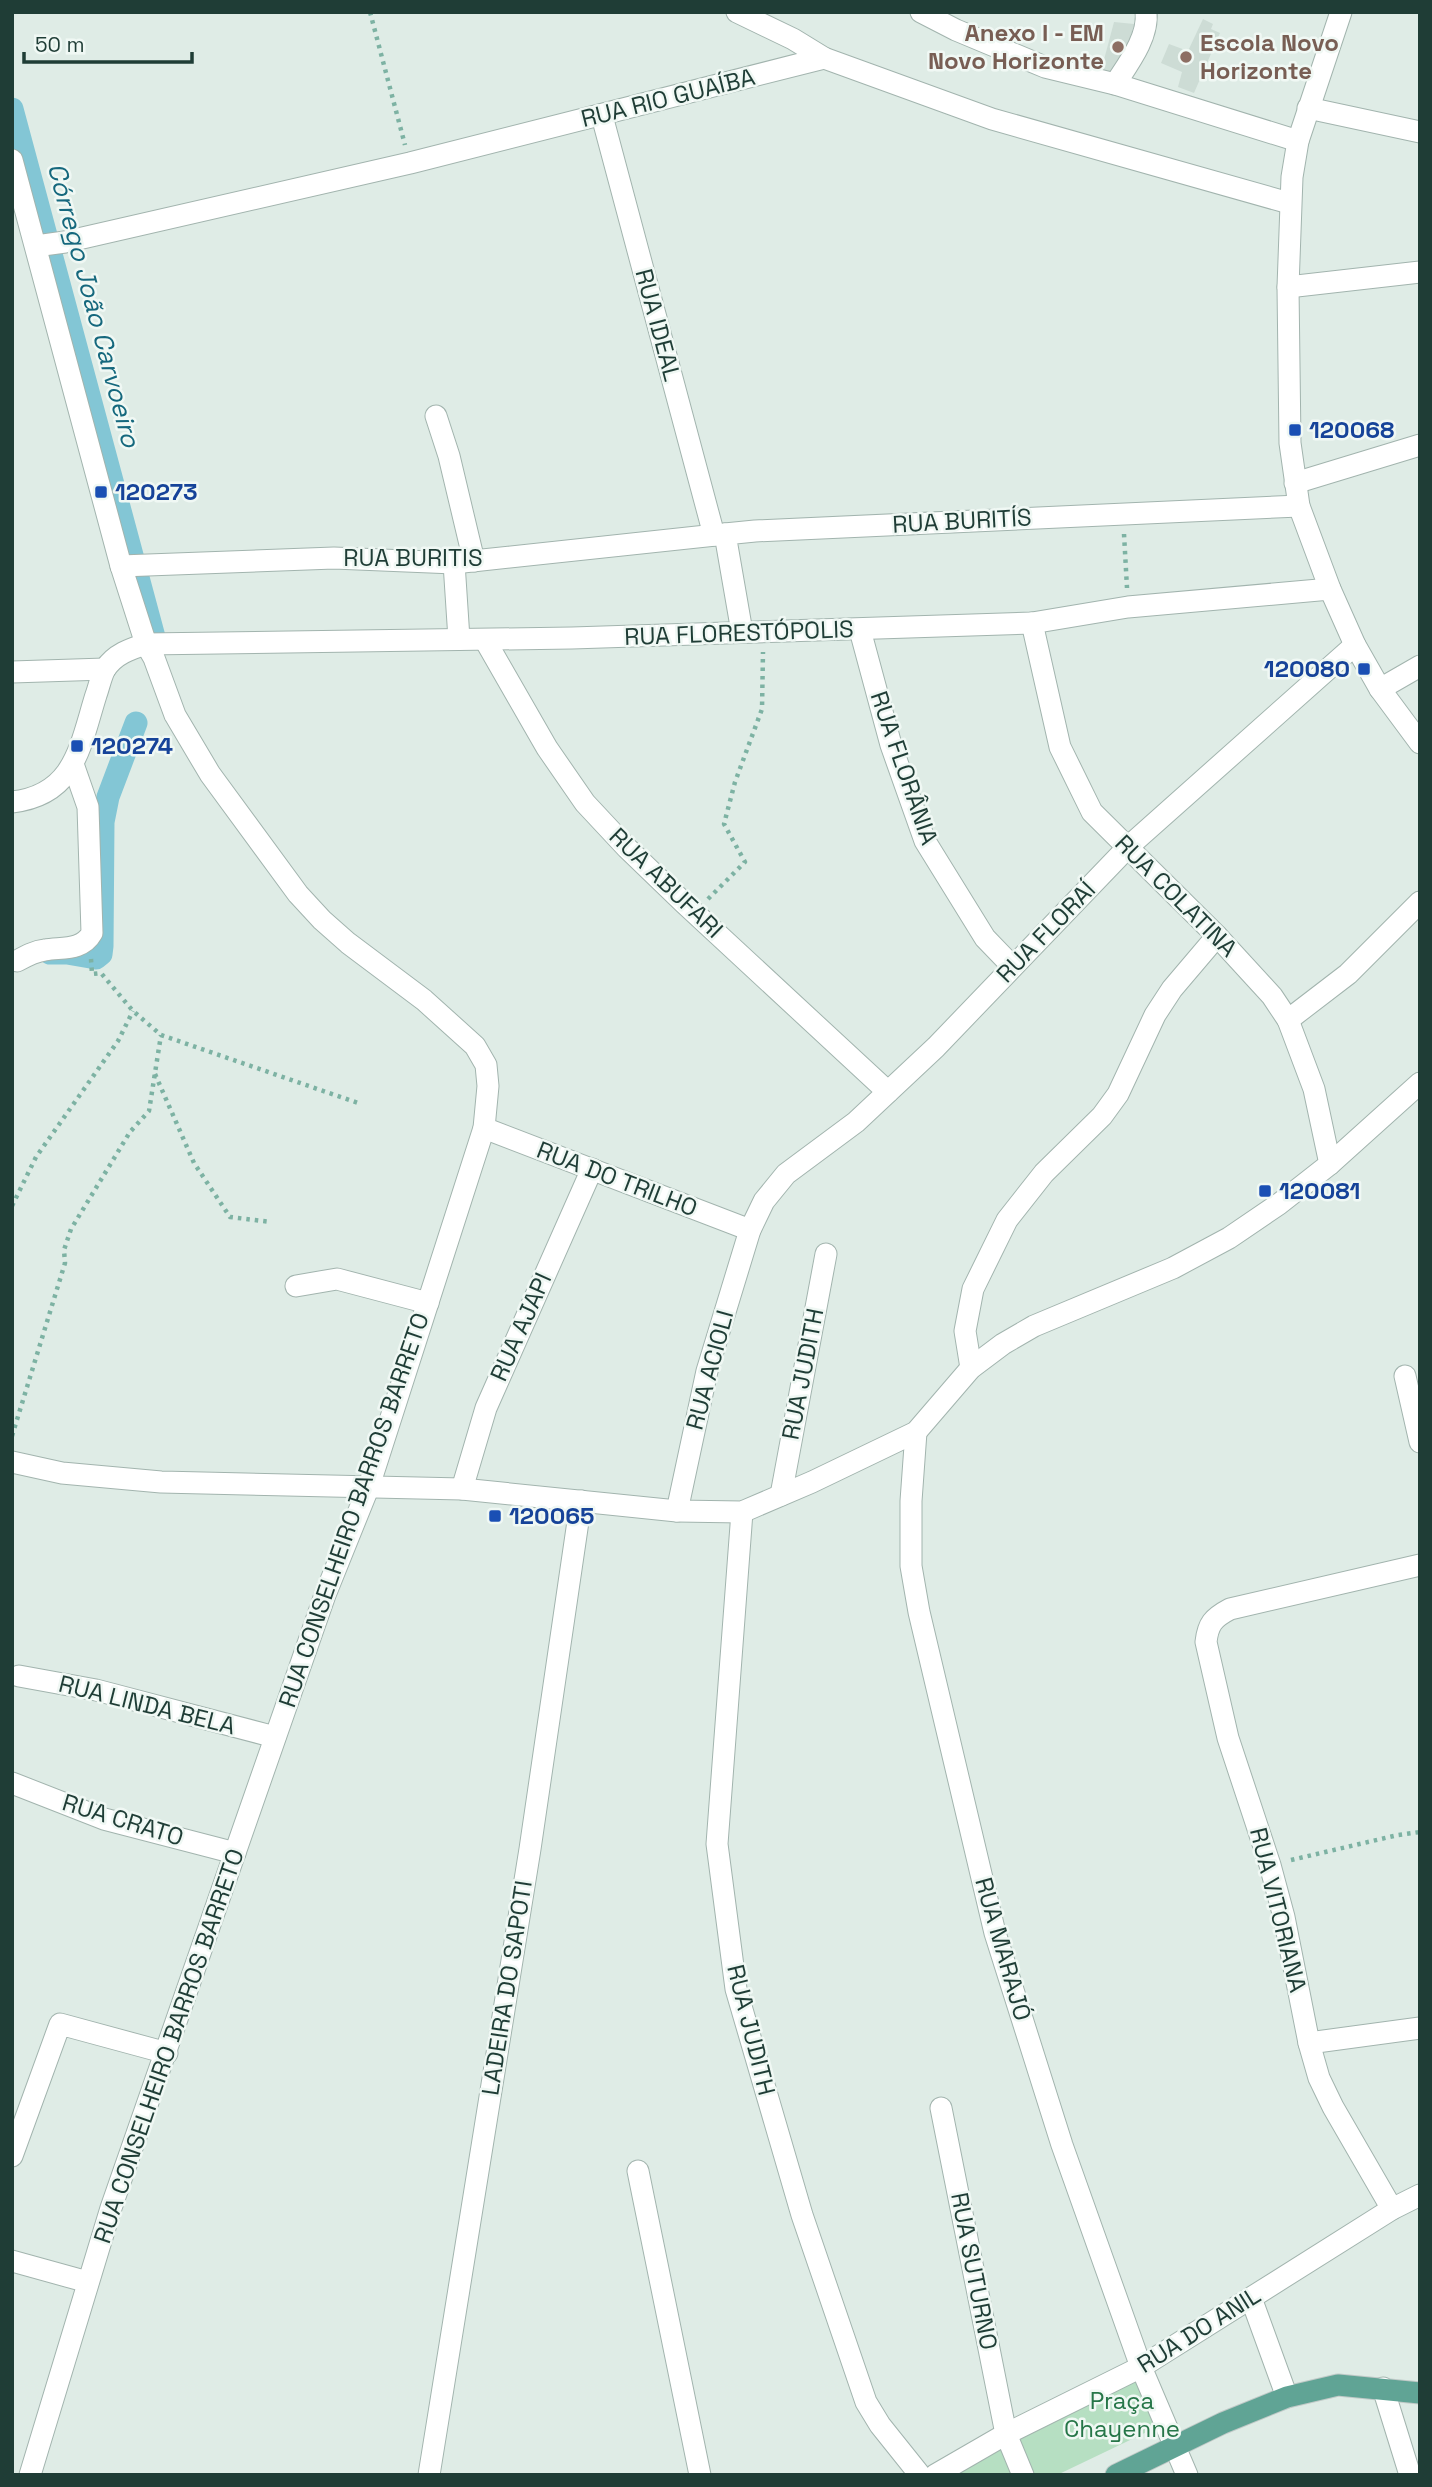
<svg xmlns="http://www.w3.org/2000/svg" width="1432" height="2487" font-family="'Space Grotesk',sans-serif">
  <style>
    .built { fill: #cddcd5 }
    .green { fill: #b6dfc2 }
    .lines { fill: none; stroke-linecap: round; stroke-linejoin: round }
    .canal { stroke: #83c6d5; stroke-width: 23 }
    .minor-casing { stroke: #a2b4ae; stroke-width: 23 }
    .major-casing { stroke: #c0c9c7; stroke-width: 23 }
    .path { stroke: #7db2a3; stroke-width: 4.5; stroke-dasharray: 3.5 5; stroke-linecap: butt }
    .minor { stroke: #fff; stroke-width: 21 }
    .major { stroke: #60a495; stroke-width: 21 }
    .education-dot { fill: #8d6e63; stroke: #f0f8f4; stroke-width: 2.5 }
    .transit-dot { fill: #1a4fb4; stroke: #f0f8f4; stroke-width: 2.5 }
    .labels { text-anchor: middle; stroke-width: 5; stroke-linejoin: round; paint-order: stroke }
    .education-label { font-size: 24px; font-weight: bold; fill: #785e54; stroke: #f0f8f4; text-anchor: end }
    .street-label { font-size: 24px; fill: #1f3d36; stroke: #f0f8f4 }
    .transit-label { font-size: 24px; font-weight: bold; fill: #164399; stroke: #f0f8f4; text-anchor: start }
    .park-label { font-size: 24px; fill: #267648; stroke: #f0f8f4 }
    .water-label { font-size: 26px; font-style: italic; fill: #15687d; stroke: #f0f8f4 }
  </style>
  <rect width="100%" height="100%" fill="#dfece6"/>
  <g class="built">
    <path d="M1203,19l10,5 -2,5 9,4 -26,60 -16,-6 4,-15 -21,-9 8,-19 19,7z"/>
    <path d="M1114,22l20,2 -13,51 -20,-4z"/>
  </g>
  <path class="green" d="M1137,2378l17,44 -3,8 -94,45h-103l13,-9z"/>
  <g class="lines">
    <g class="canal">
      <path d="M12,109l142,528"/>
      <path d="M50,953h17l29,5 5,-4 1,-8 1,-124 5,-25 28,-74"/>
    </g>
    <g class="minor-casing">
      <g id="minor">
        <path d="M737,12l56,27 31,19 168,61 297,84"/>
        <path d="M921,12l35,18 89,37 70,17 183,57"/>
        <path d="M1341,12l-43,129 -6,36 -4,110 2,156 9,63 31,83 25,56 25,44 40,54"/>
        <path d="M1115,84c13,-20 34,-47 31,-72"/>
        <path d="M1308,108l112,24"/>
        <path d="M602,116l112,419"/>
        <path d="M12,160l109,406 25,78 8,14 21,57 35,59 88,120 24,26 26,23 76,57 51,46 11,19 2,21 -4,42 -115,358 -44,109 -214,613 -81,267"/>
        <path d="M36,246l29,-4 345,-79 414,-105"/>
        <path d="M1288,287l132,-15"/>
        <path d="M436,416l13,40 25,105"/>
        <path d="M1295,483l125,-38"/>
        <path d="M454,563l5,76"/>
        <path d="M121,566l213,-8 120,5 271,-29"/>
        <path d="M1032,623l28,124 32,65 125,124 55,60 16,24 26,69 16,75"/>
        <path d="M860,630l31,115 34,96 60,97 27,28"/>
        <path d="M742,632l-17,-98 30,-3 544,-25"/>
        <path d="M485,640l62,108 38,55 42,45 57,55 204,189"/>
        <path d="M12,672l93,-3"/>
        <path d="M1380,689l40,-23"/>
        <path d="M12,802c63,-7 68,-56 84,-107 3,-8 5,-19 9,-26 10,-15 25,-20 41,-25l426,-6 460,-15 96,-16 202,-18"/>
        <path d="M17,961c9,-5 18,-10 28,-11 17,-3 37,1 47,-17l-4,-126 -15,-43"/>
        <path d="M1288,1020l60,-46 72,-72"/>
        <path d="M484,1128l266,102"/>
        <path d="M296,1286l41,-7 91,24"/>
        <path d="M971,1368l-6,-37 8,-42 34,-69 37,-47 58,-57 16,-22 37,-79 17,-26 45,-53"/>
        <path d="M1405,1376l15,66"/>
        <path d="M916,1432l-5,69v65l8,46 76,321 67,212 79,222 46,108"/>
        <path d="M12,1462l50,11 99,9 301,7 215,22 65,1 70,-30 104,-50 55,-64 32,-24 31,-18 139,-58 56,-30 50,-34 51,-40 90,-81"/>
        <path d="M462,1489l24,-81 106,-239"/>
        <path d="M781,1495l45,-241"/>
        <path d="M677,1511l30,-140 43,-141 14,-29 22,-27 70,-52 80,-75 192,-200 227,-202"/>
        <path d="M742,1512l-25,332 19,145 66,226 64,187 14,23 40,50"/>
        <path d="M19,1676l77,14 179,47"/>
        <path d="M12,1783l92,36 131,34"/>
        <path d="M1309,2043l111,-15"/>
        <path d="M941,2108l65,326 17,41"/>
        <path d="M12,2156l48,-132 107,29"/>
        <path d="M638,2171l62,304"/>
        <path d="M1392,2209l-59,-102 -14,-29 -10,-35 -25,-126 -14,-52 -42,-127 -22,-96c2,-18 7,-24 24,-33l190,-44"/>
        <path d="M12,2261l76,21"/>
        <path d="M1251,2298l36,99"/>
        <path d="M1383,2388l27,87"/>
        <path d="M429,2475l101,-626 51,-348"/>
        <path d="M935,2475l71,-41 135,-67 251,-158 28,-14"/>
      </g>
    </g>
    <g class="major-casing">
      <path id="major" d="M1116,2475l107,-52 64,-26 51,-12 82,8"/>
    </g>
    <g class="path">
      <path d="M370,12l35,133"/>
      <path d="M1124,534l3,54"/>
      <path d="M708,899l37,-37 -21,-38 11,-42 27,-73 1,-57"/>
      <path d="M91,959l1,15 9,-1 32,38 28,24 200,69"/>
      <path d="M155,1074l39,89 36,54 41,5"/>
      <path d="M12,1206l24,-49 82,-116 15,-30"/>
      <path d="M12,1436l53,-173 -1,-13 7,-21 59,-97 19,-21 12,-76"/>
      <path d="M1291,1860l107,-25 22,-3"/>
    </g>
    <use href="#minor" class="minor"/>
    <use href="#major" class="major"/>
  </g>
  <g class="education-dot">
    <circle cx="1118" cy="47" r="7"/>
    <circle cx="1186" cy="57" r="7"/>
  </g>
  <g class="transit-dot">
    <rect x="1288" y="423" width="14" height="14" rx="3.5"/>
    <rect x="94" y="485" width="14" height="14" rx="3.5"/>
    <rect x="1357" y="662" width="14" height="14" rx="3.5"/>
    <rect x="70" y="739" width="14" height="14" rx="3.5"/>
    <rect x="1258" y="1184" width="14" height="14" rx="3.5"/>
    <rect x="488" y="1509" width="14" height="14" rx="3.5"/>
  </g>
  <g class="labels">
    <g class="education-label">
      <text x="1104" y="41">Anexo I - EM<tspan x="1104" dy="28">Novo Horizonte</tspan></text>
      <text x="1200" y="51" text-anchor="start">Escola Novo<tspan x="1200" dy="28">Horizonte</tspan></text>
    </g>
    <g class="street-label">
      <text transform="translate(668 98) rotate(-14)" y="8">RUA RIO GUAÍBA</text>
      <text transform="translate(658 325) rotate(75)" y="8">RUA IDEAL</text>
      <text transform="translate(962 521) rotate(-3)" y="8">RUA BURITÍS</text>
      <text x="413" y="566">RUA BURITIS</text>
      <text transform="translate(739 633) rotate(-2)" y="8">RUA FLORESTÓPOLIS</text>
      <text transform="translate(904 768) rotate(71)" y="8">RUA FLORÂNIA</text>
      <text transform="translate(666 883) rotate(44)" y="8">RUA ABUFARI</text>
      <text transform="translate(1176 896) rotate(45)" y="8">RUA COLATINA</text>
      <text transform="translate(1046 932) rotate(-46)" y="8">RUA FLORAÍ</text>
      <text transform="translate(617 1179) rotate(21)" y="8">RUA DO TRILHO</text>
      <text transform="translate(521 1327) rotate(-66)" y="8">RUA AJAPI</text>
      <text transform="translate(710 1370) rotate(-75)" y="8">RUA ACIOLI</text>
      <text transform="translate(803 1374) rotate(-79)" y="8">RUA JUDITH</text>
      <text transform="translate(354 1510) rotate(-71)" y="8">RUA CONSELHEIRO BARROS BARRETO</text>
      <text transform="translate(147 1705) rotate(14)" y="8">RUA LINDA BELA</text>
      <text transform="translate(123 1820) rotate(17)" y="8">RUA CRATO</text>
      <text transform="translate(1278 1910) rotate(76)" y="8">RUA VITORIANA</text>
      <text transform="translate(1003 1949) rotate(74)" y="8">RUA MARAJÓ</text>
      <text transform="translate(507 1988) rotate(-81)" y="8">LADEIRA DO SAPOTI</text>
      <text transform="translate(751 2030) rotate(76)" y="8">RUA JUDITH</text>
      <text transform="translate(169 2046) rotate(-71)" y="8">RUA CONSELHEIRO BARROS BARRETO</text>
      <text transform="translate(974 2271) rotate(79)" y="8">RUA SUTURNO</text>
      <text transform="translate(1199 2330) rotate(-32)" y="8">RUA DO ANIL</text>
    </g>
    <g class="transit-label">
      <text x="1309" y="438">120068</text>
      <text x="115" y="500">120273</text>
      <text x="1350" y="677" text-anchor="end">120080</text>
      <text x="91" y="754">120274</text>
      <text x="1279" y="1199">120081</text>
      <text x="509" y="1524">120065</text>
    </g>
    <g class="park-label">
      <text x="1122" y="2409">Praça<tspan x="1122" dy="28">Chayenne</tspan></text>
    </g>
    <g class="water-label">
      <text transform="translate(94 305) rotate(75)" y="9">Córrego João Carvoeiro</text>
    </g>
  </g>
  <rect width="1432" height="2487" fill="none" stroke="#1f3d36" stroke-width="28"/>
  <path d="M24 52v10h168v-10" fill="none" stroke="#1f3d36" stroke-width="3.5"/>
  <text x="35" y="52" font-size="21" fill="#1f3d36" stroke="#f0f8f4" stroke-width="5" paint-order="stroke">50 m</text>
</svg>
